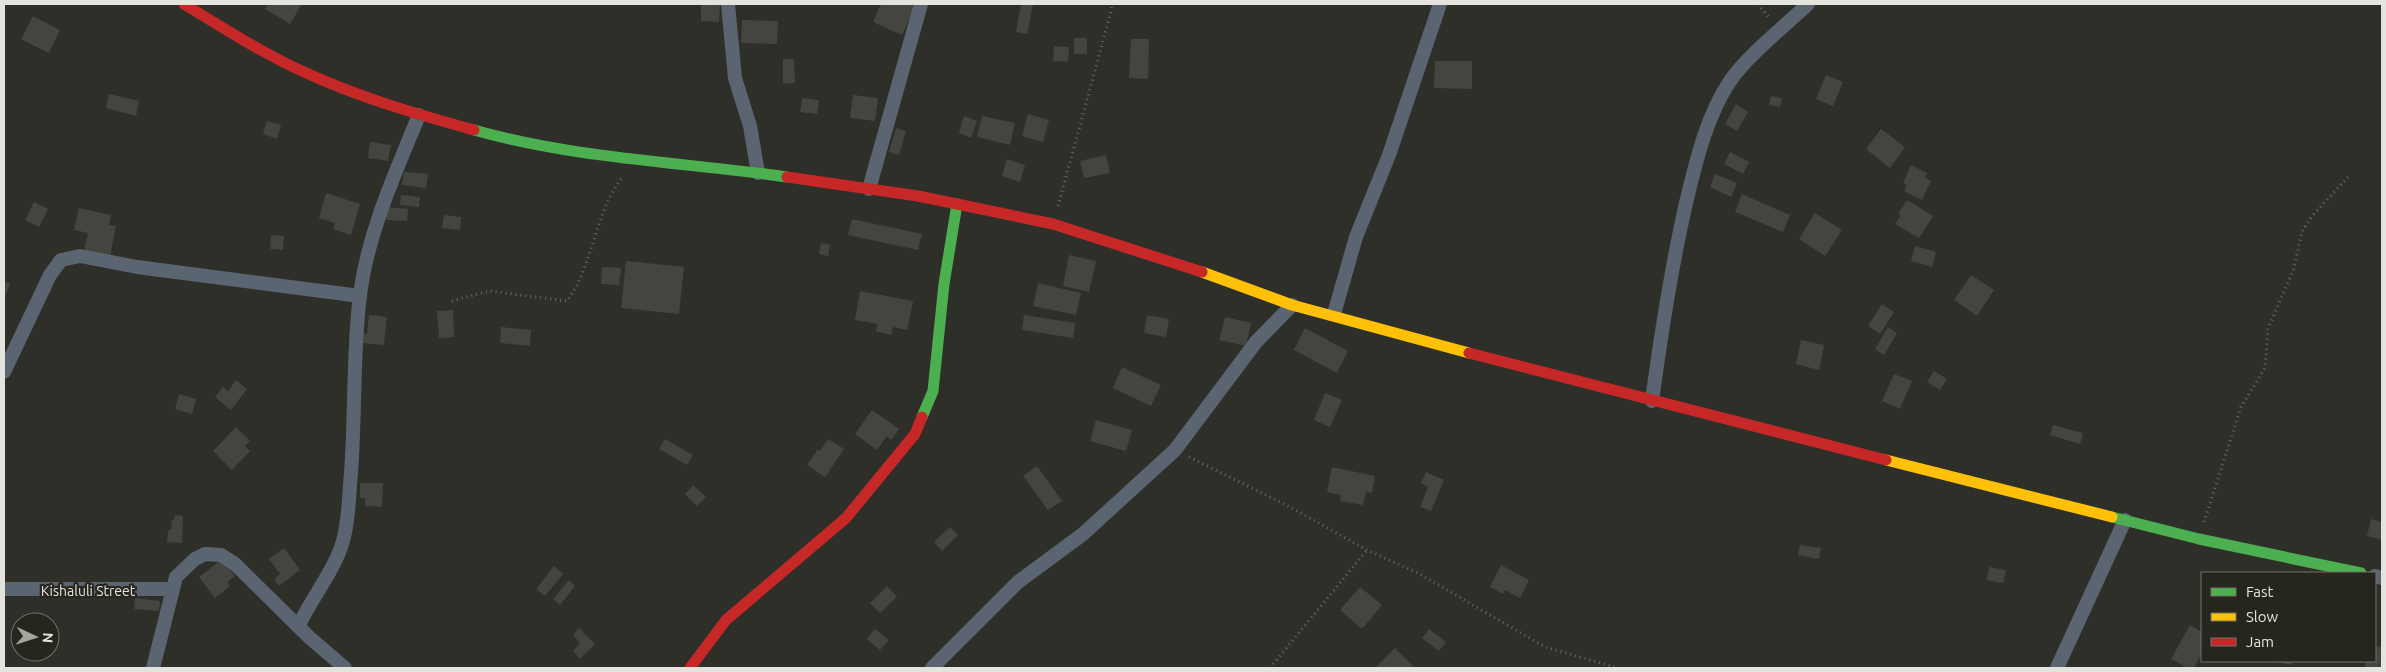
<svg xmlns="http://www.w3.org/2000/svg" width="2386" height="672" font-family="Ubuntu,sans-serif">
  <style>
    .building { fill: #444440 }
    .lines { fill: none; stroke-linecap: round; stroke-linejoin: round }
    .path { stroke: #63696f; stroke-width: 3; stroke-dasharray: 1 4; stroke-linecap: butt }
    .street { stroke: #5b6571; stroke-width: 14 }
    .fast { stroke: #4caf50; stroke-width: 11 }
    .slow { stroke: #ffc107; stroke-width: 11 }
    .jam { stroke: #c62828; stroke-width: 11 }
    .labels { text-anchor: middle; stroke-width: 4.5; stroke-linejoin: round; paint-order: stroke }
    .street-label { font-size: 14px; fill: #e4e3de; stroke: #27261e }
  </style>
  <rect width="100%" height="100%" fill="#2f2f2a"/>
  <g class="building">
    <path d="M268,4h34l-12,20 -25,-15z"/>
    <path d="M701,4h19l-1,18 -18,-1z"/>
    <path d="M881,4h28l6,2 -13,29 -29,-13z"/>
    <path d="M1021,4h12l-6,30 -11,-2z"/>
    <path d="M33,16l27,14 -11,23 -28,-14z"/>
    <path d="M742,20l36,1 -1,23 -36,-1z"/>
    <rect x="1074" y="38" width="13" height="16"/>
    <path d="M1131,39h18l-1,40 -19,-1z"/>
    <path d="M1054,46l15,1 -1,15 -15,-1z"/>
    <path d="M783,59h11l1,24 -12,1z"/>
    <path d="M1435,61h37v28l-38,-1z"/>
    <path d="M1826,75l17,7 -10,24 -17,-7z"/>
    <path d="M109,94l30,7 -3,15 -30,-8z"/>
    <path d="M853,95l25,3 -3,23 -25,-3z"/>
    <path d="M1771,96l11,2 -2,9 -11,-2z"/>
    <path d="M802,98l17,2 -2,14 -17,-2z"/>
    <path d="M1736,104l12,8 -11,19 -12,-7z"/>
    <path d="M1028,114l21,6 -6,22 -21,-6z"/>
    <path d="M964,116l13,5 -6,17 -12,-5z"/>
    <path d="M982,116l33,7 -5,22 -33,-8z"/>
    <path d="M267,121l14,4 -4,14 -14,-5z"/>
    <path d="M896,128l10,3 -7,24 -10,-3z"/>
    <path d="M1881,129l24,18 -15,21 -24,-19z"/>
    <path d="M370,142l21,3 -3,16 -20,-3z"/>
    <path d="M1730,152l19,10 -6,12 -19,-10z"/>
    <path d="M1106,155l4,18 -26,5 -4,-17z"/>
    <path d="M1007,159l18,6 -5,17 -18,-6z"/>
    <path d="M1911,165l16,8 -2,5 6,3 -9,19 -18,-9 3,-6 -4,-2z"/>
    <path d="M404,172l24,2 -2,14 -24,-3z"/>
    <path d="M1715,174l22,9 -6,14 -21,-10z"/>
    <path d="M326,193l34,11 -9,31 -18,-6 2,-6 -16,-5z"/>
    <path d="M1742,194l48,21 -7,17 -48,-20z"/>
    <path d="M401,195l19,2 -1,10 -19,-2z"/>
    <path d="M1907,200l26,16 -14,22 -24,-14 6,-9 -3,-1z"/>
    <path d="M34,202l14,7 -9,18 -14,-7z"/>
    <path d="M387,207l21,2 -1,12 -21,-1z"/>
    <path d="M79,208l32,7 -2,10 7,1 -6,31 -26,-6 4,-18 -14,-3z"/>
    <path d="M1815,213l27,17 -17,26 -26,-17z"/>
    <path d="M444,215l17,2 -1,13 -18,-2z"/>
    <path d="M852,219l70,15 -4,16 -70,-15z"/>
    <path d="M271,235l13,1 -1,14 -13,-1z"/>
    <path d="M821,243l9,2 -2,11 -9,-2z"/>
    <path d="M1915,246l21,6 -4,15 -21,-6z"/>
    <path d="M1069,255l27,6 -7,31 -26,-6z"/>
    <path d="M626,261l58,6 -5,47 -58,-6z"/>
    <path d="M602,267l19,1 -2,17 -18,-1z"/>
    <path d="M1971,275l23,15 -17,26 -23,-16z"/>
    <path d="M4,281l6,3 -6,14z"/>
    <path d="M1038,283l43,10 -5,22 -43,-9z"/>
    <path d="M860,291l53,10 -6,29 -14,-3 -2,8 -15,-4 1,-7 -22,-4z"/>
    <path d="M1882,304l12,8 -14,22 -12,-8z"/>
    <path d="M453,310l1,27 -15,1 -2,-27z"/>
    <path d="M369,315l18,2 -3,28 -22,-2 1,-10 4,1z"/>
    <path d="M1024,315l51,8 -2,15 -51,-8z"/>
    <path d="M1147,315l22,4 -3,18 -22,-4z"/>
    <path d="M1225,317l26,6 -5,23 -27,-6z"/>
    <path d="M501,327l30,3 -1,16 -30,-3z"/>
    <path d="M1888,327l9,6 -13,22 -9,-6z"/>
    <path d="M1305,328l43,23 -11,22 -43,-23z"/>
    <path d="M1801,340l23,5 -5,25 -23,-6z"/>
    <path d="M1122,367l39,18 -10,21 -38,-18z"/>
    <path d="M1934,371l13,8 -7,11 -13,-8z"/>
    <path d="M1894,374l18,7 -12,28 -18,-8z"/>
    <path d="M236,380l11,9 -16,21 -16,-13 8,-10 5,4z"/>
    <path d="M1325,393l17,7 -12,27 -16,-7z"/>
    <path d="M179,394l17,5 -4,15 -17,-5z"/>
    <path d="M872,410l27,19 -8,11 -4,-4 -10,14 -22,-16z"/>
    <path d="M1096,420l36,10 -6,21 -36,-10z"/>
    <path d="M2053,425l30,8 -3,11 -30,-9z"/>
    <path d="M236,427l14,14 -5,5 5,5 -18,19 -19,-19z"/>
    <path d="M665,439l28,16 -6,10 -28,-16z"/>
    <path d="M828,439l16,10 -19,28 -18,-12 11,-16 2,2z"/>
    <path d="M1037,466l25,35 -14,9 -25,-34z"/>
    <path d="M1332,467l43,9 -3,17 -6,-1 -3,13 -23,-4 1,-6 -14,-3z"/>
    <path d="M1426,472l18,8 -13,31 -11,-4 8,-20 -7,-4z"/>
    <path d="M360,483h23l-1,24 -17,-1v-8h-5z"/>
    <path d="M693,485l13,12 -9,9 -12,-12z"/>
    <path d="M175,515l8,1 -1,27 -15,-1 1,-12h3l1,-10h2z"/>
    <path d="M2371,519l11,3v18l-15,-4z"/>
    <path d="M950,527l8,8 -16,16 -8,-9z"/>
    <path d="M1800,545l21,3 -2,11 -21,-4z"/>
    <path d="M284,548l16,22 -21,16 -5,-7 6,-5 -11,-15z"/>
    <path d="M222,559l13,17 -8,6 3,4 -15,12 -16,-21z"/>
    <path d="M1501,565l28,15 -9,18 -15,-8 -2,4 -13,-7z"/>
    <path d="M554,566l9,8 -18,22 -9,-7z"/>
    <path d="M1989,567l17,3 -3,13 -16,-3z"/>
    <path d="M569,580l6,6 -15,19 -7,-6z"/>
    <path d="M887,586l10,11 -17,16 -10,-10z"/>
    <path d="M1360,587l22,18 -20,24 -22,-19z"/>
    <path d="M135,598l25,3 -1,10 -25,-2z"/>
    <path d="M2190,625l12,7v21l-8,15h-6l-17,-9z"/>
    <path d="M579,628l16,16 -15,15 -7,-8 7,-8 -7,-8z"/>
    <path d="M875,629l14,11 -9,10 -13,-11z"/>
    <path d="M1429,629l17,13 -7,9 -17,-13z"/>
    <path d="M2375,646l7,1v21h-18l2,-7h9z"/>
    <path d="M1395,648l20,20h-40z"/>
    <path d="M2271,661h22l-1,4z"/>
  </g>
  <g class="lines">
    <g class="path">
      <path d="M1758,4l12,15"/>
      <path d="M1058,206l55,-202"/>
      <path d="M452,301l37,-10 78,10c4,-6 9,-13 12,-20 14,-30 22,-79 44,-104"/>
      <path d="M1189,457l101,50 77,43 51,23 127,74 73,21"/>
      <path d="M2204,522l37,-115 24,-39 3,-39 26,-61 8,-37 11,-16 36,-39"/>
      <path d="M1270,668l97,-118"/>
    </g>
    <g class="street">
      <path d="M728,4l7,74 15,48 8,47"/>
      <path d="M869,189l52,-185"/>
      <path d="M1334,314l22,-77 33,-82 51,-151"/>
      <path d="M4,372l46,-97 11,-15 19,-4 57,11 223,29"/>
      <path d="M1652,401c9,-67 19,-132 34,-198 10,-41 20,-86 44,-122 18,-26 55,-55 78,-77"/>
      <path d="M2375,576l7,2"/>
      <path d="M4,589h168"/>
      <path d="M299,625c13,-28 36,-55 44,-84 5,-18 6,-38 7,-56 6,-63 2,-127 10,-190 8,-63 35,-121 59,-180"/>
      <path d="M153,668l23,-91 19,-18 10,-5 16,1 14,9 75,74 35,30"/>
      <path d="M932,668l86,-86 65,-48 92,-84 81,-108 36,-37"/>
      <path d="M2057,668l68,-148"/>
    </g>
    <g class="fast">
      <path d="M474,130c102,29 209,32 313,47"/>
      <path d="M922,417l11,-26 11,-107 13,-80"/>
      <path d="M2112,517l87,22 162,34"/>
    </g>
    <g class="slow">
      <path d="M1202,272l90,33 177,48"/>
      <path d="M1886,460l226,57"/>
    </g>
    <g class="jam">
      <path d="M184,4c39,24 78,49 120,68 54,25 112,42 170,58"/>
      <path d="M787,177l131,19 135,28 149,48"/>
      <path d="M1469,353l417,107"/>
      <path d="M690,668l36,-48 120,-102 69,-84 7,-17"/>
    </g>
  </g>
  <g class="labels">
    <g class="street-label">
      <text x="88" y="596">Kishaluli Street</text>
    </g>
  </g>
  <rect width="2386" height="672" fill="none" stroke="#e4e3de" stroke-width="10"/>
  <rect x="2201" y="572" width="175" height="90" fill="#27261e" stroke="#73726b"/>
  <rect x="2211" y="588" width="25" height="8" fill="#4caf50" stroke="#73726b"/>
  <text x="2246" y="597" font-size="15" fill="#e4e3de">Fast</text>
  <rect x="2211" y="613" width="25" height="8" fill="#ffc107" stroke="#73726b"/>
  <text x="2246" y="622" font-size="15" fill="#e4e3de">Slow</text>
  <rect x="2211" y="638" width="25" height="8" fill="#c62828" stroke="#73726b"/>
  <text x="2246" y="647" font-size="15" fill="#e4e3de">Jam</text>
  <g transform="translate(35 637) rotate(94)"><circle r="24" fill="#27261e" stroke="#73726b"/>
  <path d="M0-4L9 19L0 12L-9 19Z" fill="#a5a49f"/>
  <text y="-8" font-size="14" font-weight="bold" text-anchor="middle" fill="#e4e3de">N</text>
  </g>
</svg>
